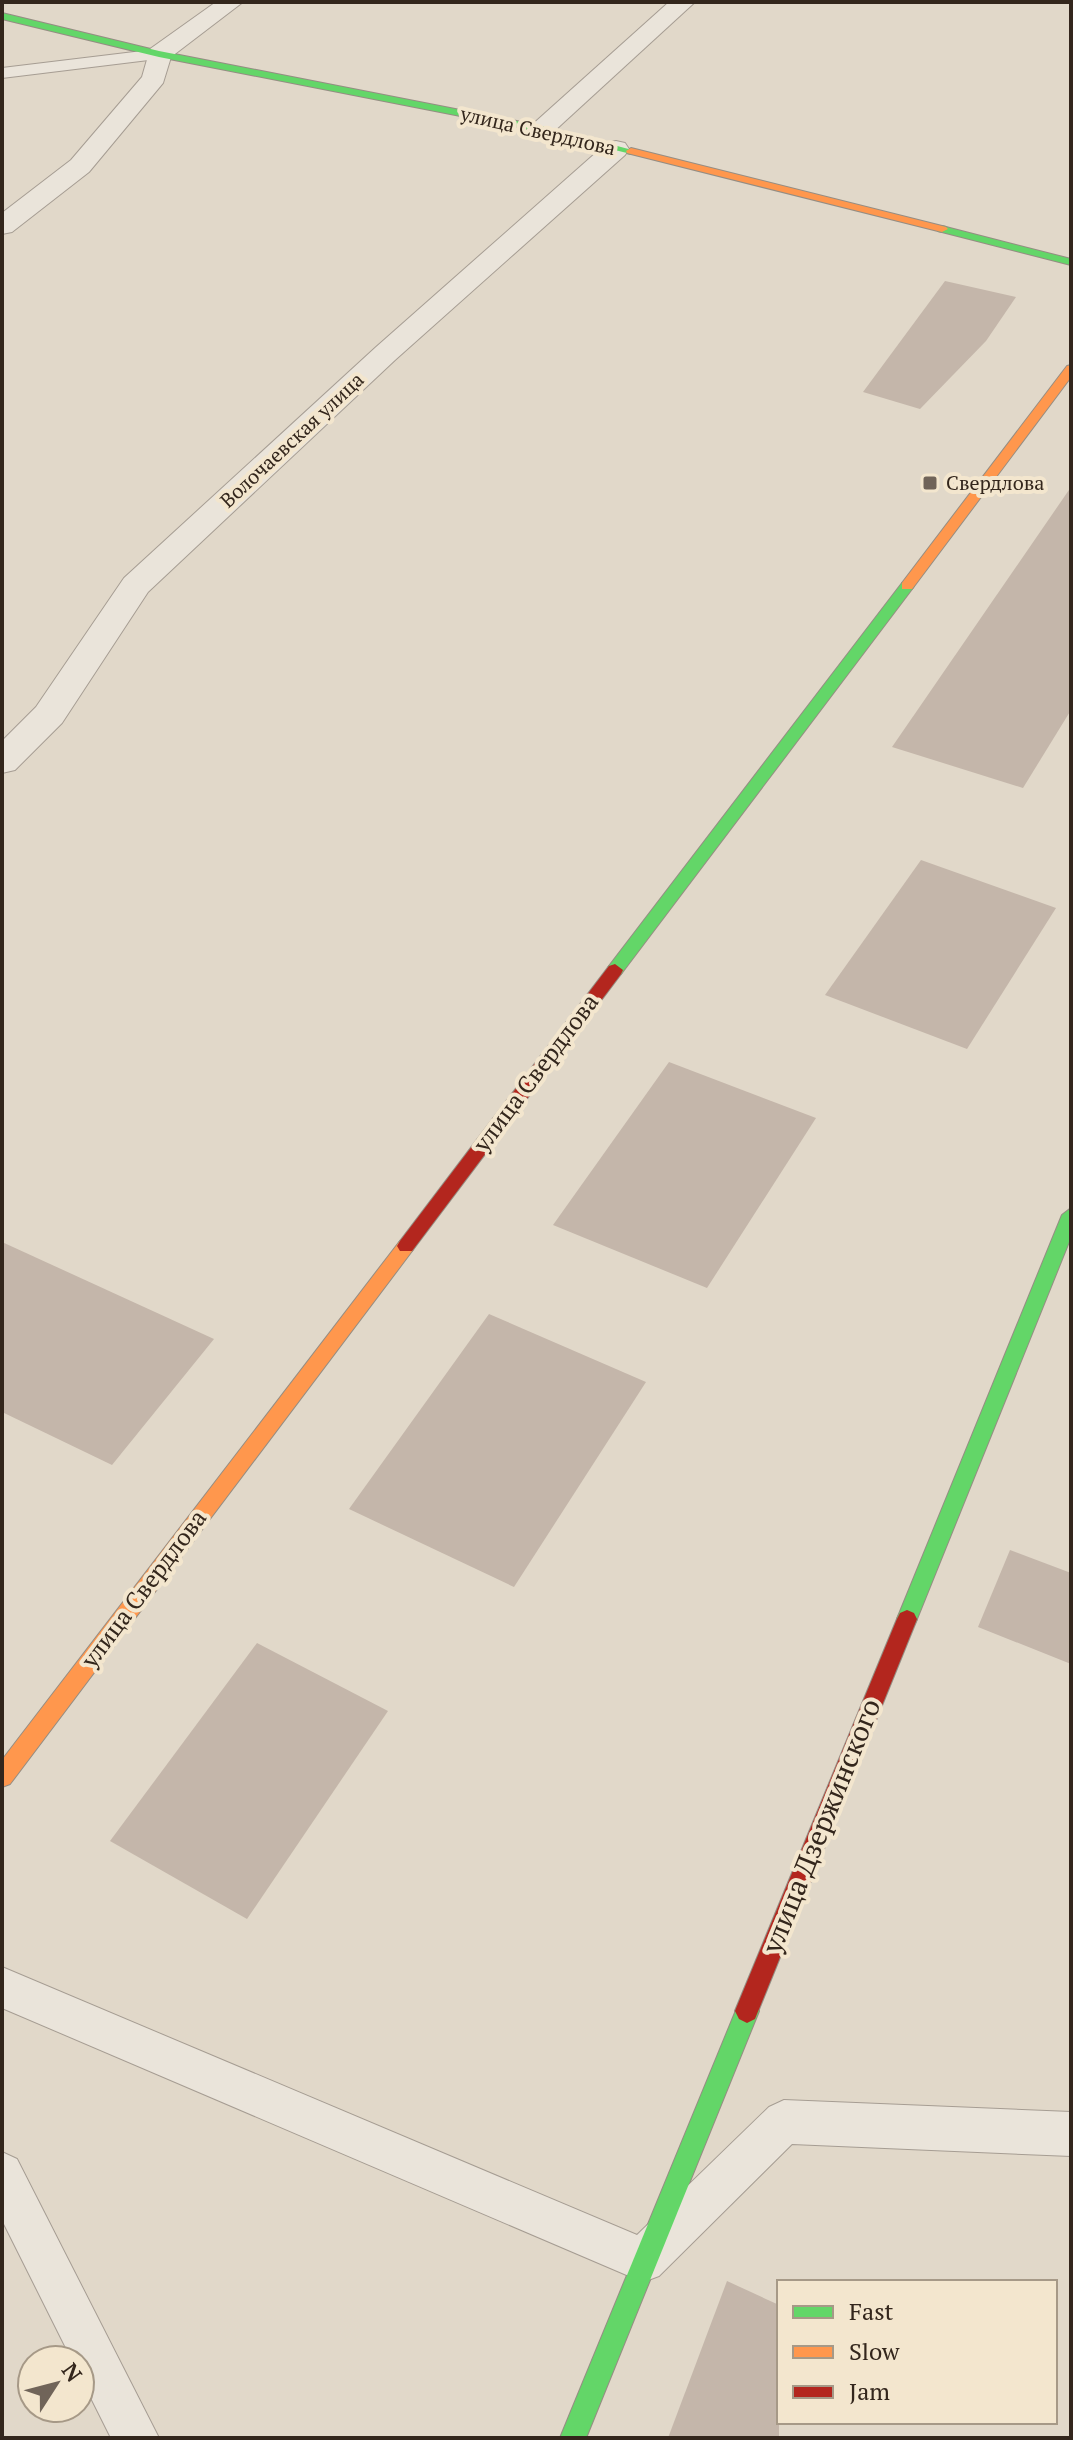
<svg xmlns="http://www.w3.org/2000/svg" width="1073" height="2440" font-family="'PT Serif',serif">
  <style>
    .building { fill: #c4b6aa }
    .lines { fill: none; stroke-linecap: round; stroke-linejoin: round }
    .lane-casing { stroke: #a69d93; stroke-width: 2 }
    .street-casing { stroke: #a69d93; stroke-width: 2 }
    .fast-casing { stroke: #958d83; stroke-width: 2 }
    .slow-casing { stroke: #958d83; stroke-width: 2 }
    .jam-casing { stroke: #958d83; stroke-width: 2 }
    .lane { fill: #eae4da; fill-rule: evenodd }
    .street { fill: #eae4da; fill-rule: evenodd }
    .fast { fill: #63d668; fill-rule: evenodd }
    .slow { fill: #ff974d; fill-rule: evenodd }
    .jam { fill: #b3261e; fill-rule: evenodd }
    .poi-dot { fill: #706459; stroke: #f3e6ce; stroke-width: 3 }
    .labels { text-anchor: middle; stroke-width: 8; stroke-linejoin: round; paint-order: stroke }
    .far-street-label { font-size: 20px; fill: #33261c; stroke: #f3e6ce }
    .far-poi-label { font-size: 20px; fill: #33261c; stroke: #f3e6ce; text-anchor: start }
    .street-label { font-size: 24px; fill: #33261c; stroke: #f3e6ce }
    .near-street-label { font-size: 28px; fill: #33261c; stroke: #f3e6ce }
  </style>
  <rect width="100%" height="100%" fill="#e1d8c9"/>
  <g class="building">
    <path d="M945,281l71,16 -30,44 -66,68 -57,-17z"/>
    <path d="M1071,487v223l-48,78 -131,-41z"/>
    <path d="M921,860l135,48 -89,141 -142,-54z"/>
    <path d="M669,1062l147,56 -109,170 -154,-63z"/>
    <path d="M2,1242l212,97 -102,126 -110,-53z"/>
    <path d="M489,1314l157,68 -132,205 -165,-78z"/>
    <path d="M1010,1550l61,23v91l-93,-37z"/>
    <path d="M257,1643l131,68 -141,208 -137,-78z"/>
    <path d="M727,2281l52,24v133h-111z"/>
  </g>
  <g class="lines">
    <g class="lane-casing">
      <g id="lane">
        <path d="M159,49l6,1v8l-163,20v-10z"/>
        <path d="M2,1967l635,268 132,-128 15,-7 287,12v44l-279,-12 -133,132 -16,6 -641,-274z"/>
        <path d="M2,2152l15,7 142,279h-48l-31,-62v-16h-8l-70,-140z"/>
      </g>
    </g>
    <g class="street-casing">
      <g id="street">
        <path d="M216,2h27l-72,55 -8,26 -74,89 -77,60 -10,2v-21l69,-53 71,-83 8,-28z"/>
        <path d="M669,2h26l-144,132h-18l-4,-5 4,-5z"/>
        <path d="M616,141l9,2 4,6 -4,6 -230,205 -247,232 -86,131 -47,47 -13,3v-32l34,-34 88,-129 251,-230 232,-205z"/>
      </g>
    </g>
    <g class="fast-casing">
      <g id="fast">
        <path d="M2,13l157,38 383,75 94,25 -5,3 -89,-22 -383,-75 -157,-38z"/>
        <path d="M942,226l129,33v6l-133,-34v-4z"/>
        <path d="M907,582l7,4 -2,3 -291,385h-12l-2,-4 2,-4 293,-383z"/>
        <path d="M1071,1208v29l-154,382 -3,6 -7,3 -7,-3 -3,-6 165,-404z"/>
        <path d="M747,1999l8,4 4,8 -173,427h-26l179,-435z"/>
      </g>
    </g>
    <g class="slow-casing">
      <g id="slow">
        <path d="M631,148l315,79 2,2 -6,3 -315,-79 -1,-2z"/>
        <path d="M1071,365v12l-159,212h-10v-6l165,-217z"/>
        <path d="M406,1239l6,2 3,5 -3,5 -402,533 -8,3v-27l398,-519z"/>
      </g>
    </g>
    <g class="jam-casing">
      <g id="jam">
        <path d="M615,964l8,6 -2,4 -209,277h-12l-3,-5 3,-5 209,-275z"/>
        <path d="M907,1610l7,3 3,6 -162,400 -8,4 -8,-4 -4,-8 162,-392 3,-6z"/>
      </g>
    </g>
    <use href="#lane" class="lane"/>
    <use href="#street" class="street"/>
    <use href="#fast" class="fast"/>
    <use href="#slow" class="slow"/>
    <use href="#jam" class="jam"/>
  </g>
  <rect class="poi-dot" x="922" y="475" width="16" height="16" rx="4"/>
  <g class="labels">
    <g class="far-street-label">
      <text transform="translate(538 131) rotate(13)" y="7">улица Свердлова</text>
      <text transform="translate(292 440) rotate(-43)" y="7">Волочаевская улица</text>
    </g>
    <g class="far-poi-label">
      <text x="946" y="490">Свердлова</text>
    </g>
    <g class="street-label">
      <text transform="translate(536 1073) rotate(-53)" y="8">улица Свердлова</text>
      <text transform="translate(144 1589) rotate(-53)" y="8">улица Свердлова</text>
    </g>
    <g class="near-street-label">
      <text transform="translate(821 1826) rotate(-68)" y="10">улица Дзержинского</text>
    </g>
  </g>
  <rect width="1073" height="2440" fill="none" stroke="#33261c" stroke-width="8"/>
  <rect x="777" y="2280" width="280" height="144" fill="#f3e6ce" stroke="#a69987" stroke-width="2"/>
  <rect x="793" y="2306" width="40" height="12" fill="#63d668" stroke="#a69987" stroke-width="2"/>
  <text x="849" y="2320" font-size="24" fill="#33261c">Fast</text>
  <rect x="793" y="2346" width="40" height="12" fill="#ff974d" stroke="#a69987" stroke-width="2"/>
  <text x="849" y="2360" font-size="24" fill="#33261c">Slow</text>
  <rect x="793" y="2386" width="40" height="12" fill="#b3261e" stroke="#a69987" stroke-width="2"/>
  <text x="849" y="2400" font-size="24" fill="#33261c">Jam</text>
  <g transform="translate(56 2384) rotate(54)"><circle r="38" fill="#f3e6ce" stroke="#a69987" stroke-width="2"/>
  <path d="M0-6L14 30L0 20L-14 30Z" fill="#706459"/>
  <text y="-12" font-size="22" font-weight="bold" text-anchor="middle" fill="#33261c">N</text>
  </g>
</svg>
